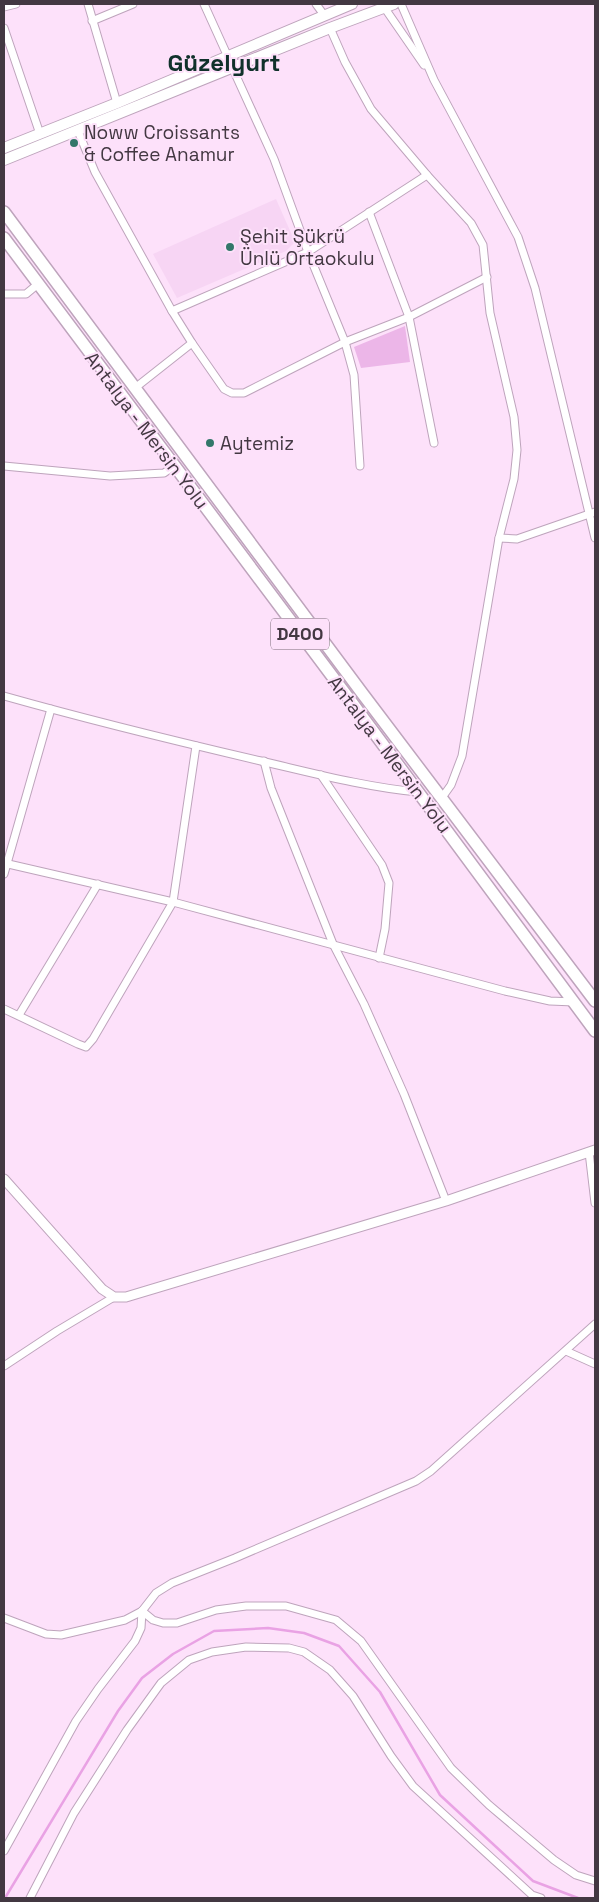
<svg xmlns="http://www.w3.org/2000/svg" width="599" height="1902" font-family="'Space Grotesk',sans-serif">
  <style>
    .built { fill: #f7d5f4 }
    .green { fill: #ecb6e8 }
    .lines { fill: none; stroke-linecap: round; stroke-linejoin: round }
    .stream { stroke: #e9a2e4; stroke-width: 2.5 }
    .minor-casing { stroke: #bea4bc; stroke-width: 9 }
    .tertiary-casing { stroke: #bea4bc; stroke-width: 11 }
    .secondary-casing { stroke: #bea4bc; stroke-width: 12 }
    .trunk-casing { stroke: #bea4bc; stroke-width: 14 }
    .minor { stroke: #fff; stroke-width: 7 }
    .tertiary { stroke: #fff; stroke-width: 9 }
    .secondary { stroke: #fff; stroke-width: 10 }
    .trunk { stroke: #fff; stroke-width: 11 }
    .poi-dot { fill: #33776a; stroke: #fde1fa; stroke-width: 2 }
    .labels { text-anchor: middle; stroke-width: 4; stroke-linejoin: round; paint-order: stroke }
    .shield { fill: #fde1fa; stroke: #7b6b79; stroke-width: 1 }
    .shield-label { font-size: 18px; font-weight: bold; fill: #433842 }
    .poi-label { font-size: 19px; fill: #433842; stroke: #fde1fa; text-anchor: start }
    .street-label { font-size: 19px; fill: #433842; stroke: #fde1fa }
    .district-label { font-size: 24px; font-weight: bold; fill: #10312b; stroke: #fde1fa }
  </style>
  <rect width="100%" height="100%" fill="#fde1fa"/>
  <path class="built" d="M276,199l19,43 -9,9 -109,47 -24,-44z"/>
  <path class="green" d="M405,326l5,36 -49,6 -7,-21z"/>
  <g class="lines">
    <path class="stream" d="M5,1898l113,-187 24,-33 31,-24 41,-23 54,-3 36,5 35,13 41,46 60,103 93,86 45,17"/>
    <g class="minor-casing">
      <g id="minor">
        <path d="M88,4l29,99"/>
        <path d="M204,4l24,53"/>
        <path d="M316,4l8,11"/>
        <path d="M401,4l33,76 84,157 17,51 60,250"/>
        <path d="M4,7l12,-3"/>
        <path d="M384,7l40,58"/>
        <path d="M92,21l41,-17"/>
        <path d="M4,28l36,106"/>
        <path d="M330,28l15,34 26,47 56,66 44,48 12,22 7,68 24,104 3,33 -3,29 -15,59 -37,218 -11,29 -10,14"/>
        <path d="M232,67l42,92 34,93 37,90 9,33 6,91"/>
        <path d="M78,131l17,41 77,139 20,32 32,46 8,4h12l101,-51 64,-25 78,-40"/>
        <path d="M369,212l40,105 25,126"/>
        <path d="M4,294h22l12,-10"/>
        <path d="M172,311l136,-59 119,-77"/>
        <path d="M135,388l57,-45"/>
        <path d="M4,466l106,10 54,-3 10,-7"/>
        <path d="M499,538l18,1 78,-27"/>
        <path d="M4,696c85,24 171,45 257,65 52,12 104,26 157,31"/>
        <path d="M264,761l7,27 62,156 31,60 40,90 42,107"/>
        <path d="M321,775l61,90 7,18 -4,46 -6,29"/>
        <path d="M4,863l169,39 332,89 45,10 24,1"/>
        <path d="M4,874l47,-165"/>
        <path d="M4,1009l74,35 8,3 7,-8 80,-137 23,-156"/>
        <path d="M19,1015l79,-131"/>
        <path d="M589,1152l6,51"/>
        <path d="M566,1351l29,13"/>
        <path d="M4,1366l53,-35 57,-34"/>
        <path d="M142,1611l11,9 10,3h14l39,-13 30,-4h40l50,14 25,21 90,127 38,37 65,55 22,15 19,6"/>
        <path d="M4,1618l42,16 15,1 64,-15 17,-9 14,-18 16,-10 63,-25 181,-77 15,-10 164,-147"/>
        <path d="M4,1851l72,-130 22,-32 37,-48 6,-13 1,-17"/>
        <path d="M30,1898l44,-85 53,-83 34,-47 28,-23 23,-8 34,-5 43,1 15,4 26,18 23,26 38,60 22,30 119,109 9,3"/>
      </g>
    </g>
    <g class="tertiary-casing">
      <path id="tertiary" d="M4,1179l98,110 12,8h12l320,-96 149,-51"/>
    </g>
    <g class="secondary-casing">
      <g id="secondary">
        <path d="M4,148l113,-45 235,-99"/>
        <path d="M4,160l326,-132 64,-24"/>
      </g>
    </g>
    <g class="trunk-casing">
      <g id="trunk">
        <path d="M4,212l358,481 233,308"/>
        <path d="M4,238l346,462 245,331"/>
      </g>
    </g>
    <use href="#minor" class="minor"/>
    <use href="#tertiary" class="tertiary"/>
    <use href="#secondary" class="secondary"/>
    <use href="#trunk" class="trunk"/>
  </g>
  <g class="poi-dot">
    <circle cx="74" cy="143" r="5"/>
    <circle cx="230" cy="247" r="5"/>
    <circle cx="210" cy="443" r="5"/>
  </g>
  <g class="labels">
    <rect class="shield" x="271" y="618.5" width="58" height="31" rx="4"/>
    <g class="shield-label">
      <text x="300" y="640">D400</text>
    </g>
    <g class="poi-label">
      <text x="84" y="139">Noww Croissants<tspan x="84" dy="22">&amp; Coffee Anamur</tspan></text>
      <text x="240" y="243">Şehit Şükrü<tspan x="240" dy="22">Ünlü Ortaokulu</tspan></text>
      <text x="220" y="450">Aytemiz</text>
    </g>
    <g class="street-label">
      <text transform="translate(147 430) rotate(53)" y="7">Antalya - Mersin Yolu</text>
      <text transform="translate(390 754) rotate(53)" y="7">Antalya - Mersin Yolu</text>
    </g>
    <g class="district-label">
      <text x="224" y="71">Güzelyurt</text>
    </g>
  </g>
  <rect width="599" height="1902" fill="none" stroke="#433842" stroke-width="10"/>
</svg>
